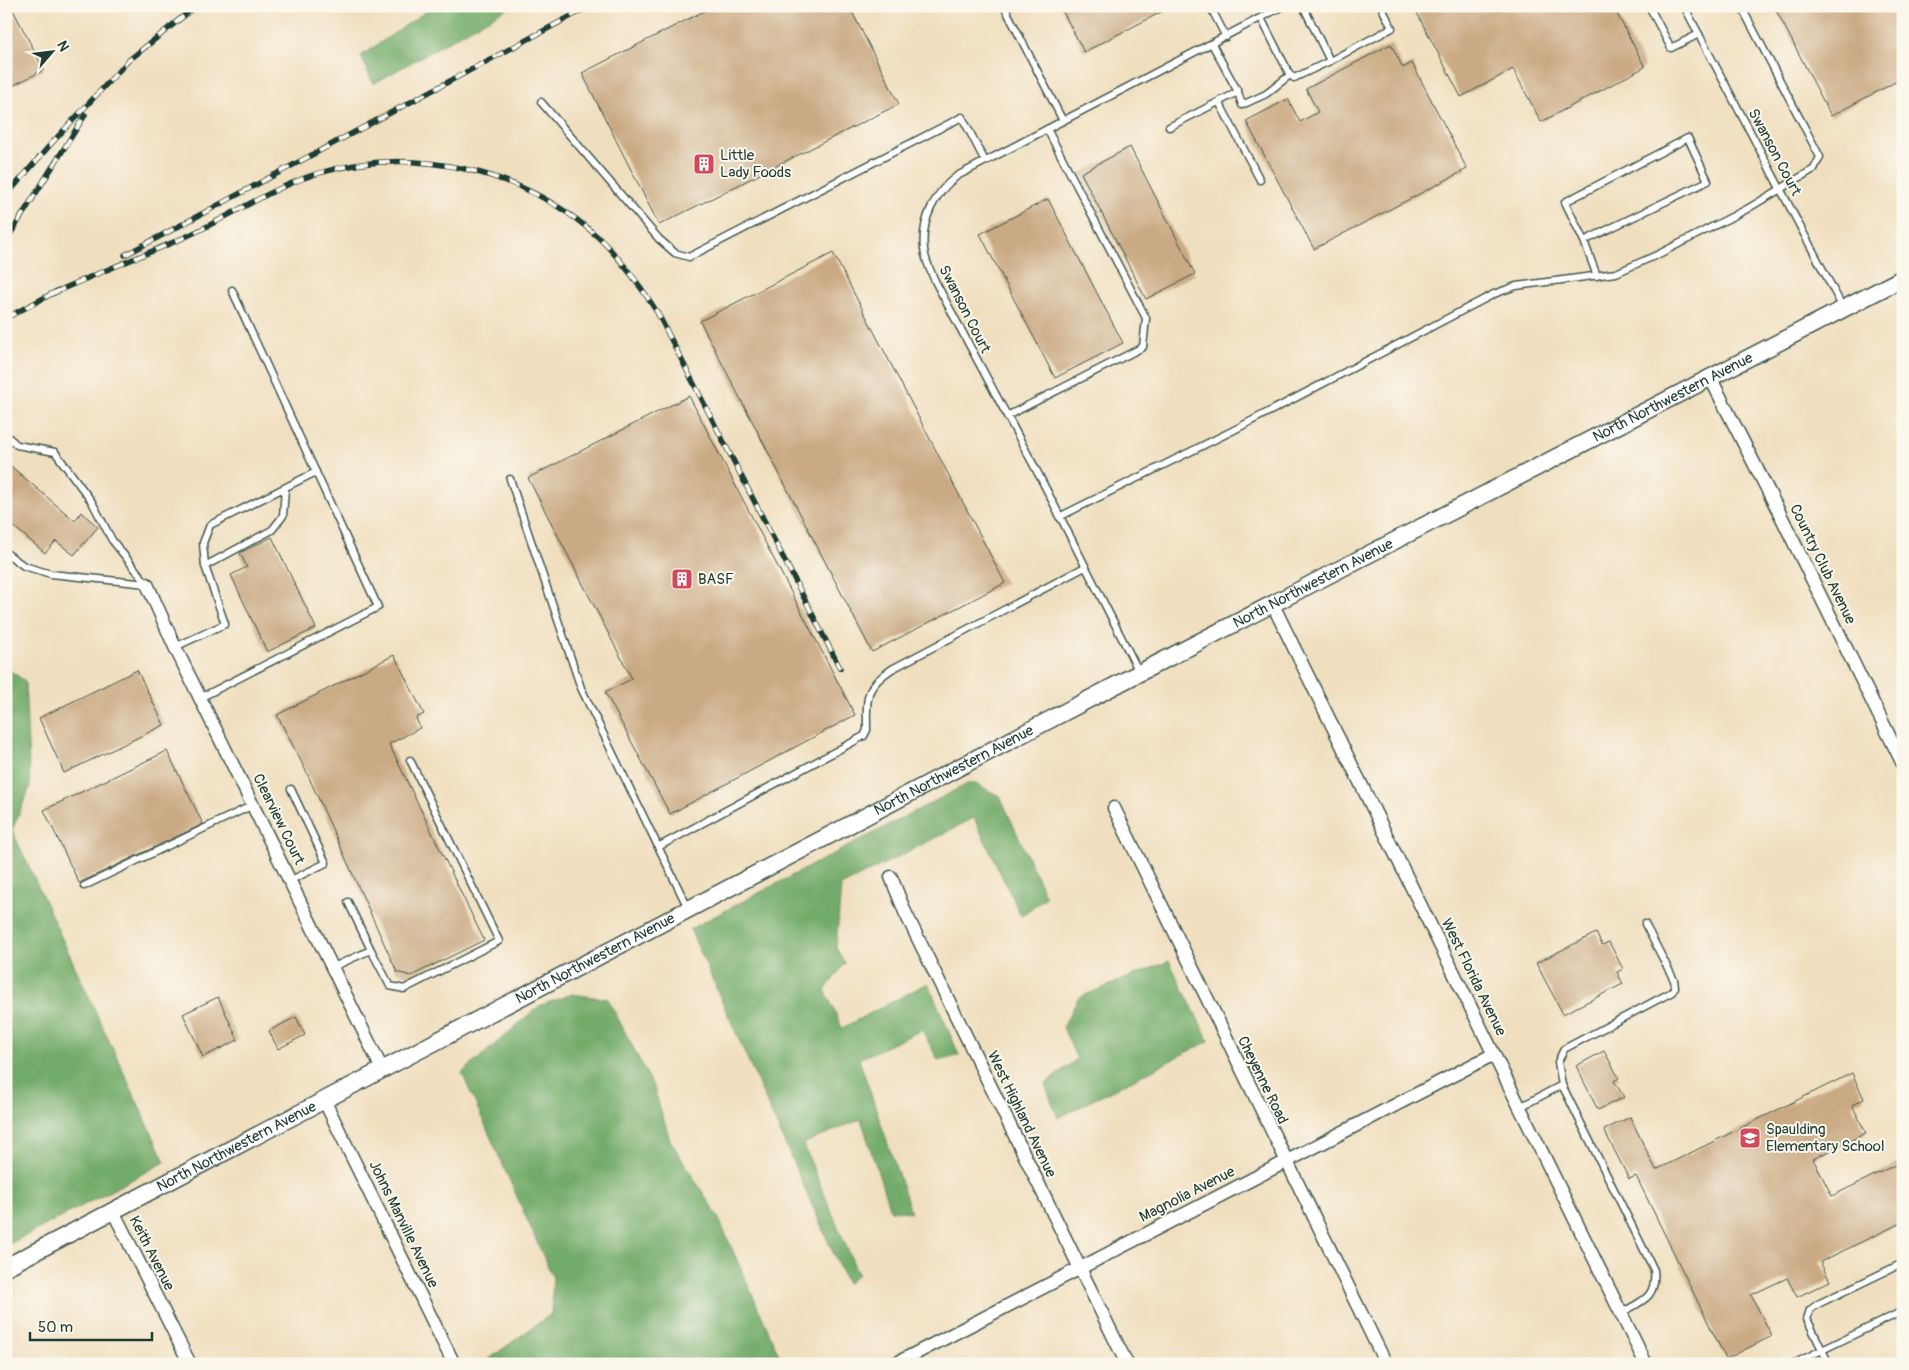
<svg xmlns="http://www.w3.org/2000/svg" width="1909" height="1370" font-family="Pangolin,sans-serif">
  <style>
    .forest { fill: #73ac6b; stroke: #497450 }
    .building { fill: #caaa84 }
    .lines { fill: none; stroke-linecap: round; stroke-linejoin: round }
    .service-casing { stroke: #3e5549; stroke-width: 9 }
    .minor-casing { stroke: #3e5549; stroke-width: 15 }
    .tertiary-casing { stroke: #3e5549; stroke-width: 19 }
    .service { stroke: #fff; stroke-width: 6 }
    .minor { stroke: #fff; stroke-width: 12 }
    .tertiary { stroke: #fff; stroke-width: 16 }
    .rail-casing { stroke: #1f3d34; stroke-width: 5.5 }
    .rail { stroke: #fbf7ec; stroke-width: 4; stroke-dasharray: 11; stroke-linecap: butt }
    .labels { text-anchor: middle; stroke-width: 4; stroke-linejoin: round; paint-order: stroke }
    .street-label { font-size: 15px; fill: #1f3d34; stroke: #fbf7ec }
    .poi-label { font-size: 15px; fill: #1f3d34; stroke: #fbf7ec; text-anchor: start }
  </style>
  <rect width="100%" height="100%" fill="#fbf7ec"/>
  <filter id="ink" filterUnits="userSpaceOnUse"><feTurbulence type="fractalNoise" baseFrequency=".02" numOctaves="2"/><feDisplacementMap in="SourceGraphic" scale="10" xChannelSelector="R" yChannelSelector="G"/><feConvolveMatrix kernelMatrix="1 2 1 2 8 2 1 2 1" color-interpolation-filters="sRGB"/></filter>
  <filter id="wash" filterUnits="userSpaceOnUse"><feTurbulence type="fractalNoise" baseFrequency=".0096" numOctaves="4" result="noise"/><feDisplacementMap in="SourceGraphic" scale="20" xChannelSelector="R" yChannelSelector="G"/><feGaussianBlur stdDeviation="1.12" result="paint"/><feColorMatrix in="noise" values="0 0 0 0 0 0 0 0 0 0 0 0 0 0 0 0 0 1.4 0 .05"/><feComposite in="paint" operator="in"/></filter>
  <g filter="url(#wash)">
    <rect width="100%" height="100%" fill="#f0dfbf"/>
    <g class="forest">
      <path d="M434,6h77l-138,78 -12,-28z"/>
      <path d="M6,668l19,13 5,106 -18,43 153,332 -159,84z"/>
      <path d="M971,782l29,14 46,101 -25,19 -47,-98 -133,68 -5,62 9,15 -20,27 17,38 86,-45 31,72 -21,5 -16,-30 -63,29 52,153 -21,-2 -29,-91 -58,25 55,130 -11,10 -157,-355z"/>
      <path d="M1169,961l40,80 -151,77 -13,-34 32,-25 -14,-31 15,-30z"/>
      <path d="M572,994l36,5 46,89 16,52 48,77 65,147h-301l69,-50 2,-36 -91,-205 77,-67z"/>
    </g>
    <g id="blocks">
      <g class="building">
        <path d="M11,6l33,64 -38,19v-81z"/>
        <path d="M714,6h135l50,98 -240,121 -77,-152z"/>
        <path d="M1060,6h113l-89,46z"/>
        <path d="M1426,6h187l32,61 -104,55 -28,-53 -52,28 -45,-86z"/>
        <path d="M1774,6h129v72l-72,38z"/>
        <path d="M1391,44l12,24 9,-5 55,106 -153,80 -68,-128 42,-22 12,23 18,-10 -12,-23z"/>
        <path d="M1130,147l65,127 -49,25 -65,-126z"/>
        <path d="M1048,199l75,144 -68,35 -75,-144z"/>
        <path d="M833,253l172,330 -133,69 -172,-331z"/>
        <path d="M689,396l166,319 -185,99 -65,-122 27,-13 -104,-201z"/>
        <path d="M6,462l69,59 6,-9 17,15 -24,28 -18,-14 -11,12 -39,-33z"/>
        <path d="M272,537l44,91 -49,24 -36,-77 16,-8 -7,-14z"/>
        <path d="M394,655l30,59 -8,4 4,10 -31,16 95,196 -73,36 -14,-4 -91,-201 -29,-56z"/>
        <path d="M137,670l27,55 -100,48 -25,-55z"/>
        <path d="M167,751l36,73 -124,59 -35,-73z"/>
        <path d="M1596,933l6,12 7,-3 14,27 -6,3 6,12 -60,30 -27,-51z"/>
        <path d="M218,997l20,43 -35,17 -20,-43z"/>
        <path d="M296,1017l9,18 -27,14 -9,-18z"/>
        <path d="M1604,1051l15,27 -5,3 10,16 -26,13 -22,-44z"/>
        <path d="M1852,1073l12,26 -12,6 14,28 -53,26 19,37 71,-35v61l-83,40 10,19 -33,16 -10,-19 -36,17 21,41 -46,23 -90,-183 -7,3 -25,-49 26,-13 26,53z"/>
      </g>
    </g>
  </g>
  <g filter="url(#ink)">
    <use href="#blocks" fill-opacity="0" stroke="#3e5549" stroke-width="1"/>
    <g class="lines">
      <g class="service-casing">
        <g id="service">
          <path d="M1004,6l59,115"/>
          <path d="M1210,6l16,31"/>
          <path d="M1649,6l22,42 28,-14"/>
          <path d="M1684,6l159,302"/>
          <path d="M1330,61l62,-33 -11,-22"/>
          <path d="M1290,75l4,3 36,-17 -27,-55"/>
          <path d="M1238,92l4,13 24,-11 24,-19 -29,-57"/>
          <path d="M541,102l118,137 16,14 14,4 273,-140 23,44"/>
          <path d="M1219,102l41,78"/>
          <path d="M1169,127l69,-35 -26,-48"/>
          <path d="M1584,241l124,-60 -20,-43 -123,64 19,39 13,35"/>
          <path d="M1007,416l136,-69 3,-29 -99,-189"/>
          <path d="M6,435l11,10 38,7 37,50 20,38 35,44"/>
          <path d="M510,479l71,209 107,220"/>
          <path d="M1059,517l175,-87 260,-136 22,-8 100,-13 43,-19 88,-45 67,-40 6,-12 -79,-151"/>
          <path d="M6,553l18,13 27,8 96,10"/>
          <path d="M205,566l67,-36 11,-14 2,-27"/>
          <path d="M175,647l50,-23 -20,-58 -2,-23 7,-18 106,-53"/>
          <path d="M1139,672l-99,-195 -104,-194c-5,-11 -11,-22 -12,-34 -3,-28 10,-56 33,-73l326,-170"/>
          <path d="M202,697l176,-90 -146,-317"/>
          <path d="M658,847l206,-111 3,-6c0,-31 -4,-42 25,-61l193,-102"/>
          <path d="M291,880l35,-17 -35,-74"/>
          <path d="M84,886l169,-81"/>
          <path d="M348,902l23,48"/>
          <path d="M333,967l38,-17 19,36 14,3 95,-48 -89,-181"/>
          <path d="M1562,1085l-4,-23 6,-13 108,-57 3,-5 -1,-7 -29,-56"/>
          <path d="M1520,1107l42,-22 92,185c3,28 -12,31 -33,43"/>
          <path d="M1793,1364l110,-53"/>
          <path d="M1829,1364l-22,-45 3,-9 8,-6 85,-41"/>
        </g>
      </g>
      <g class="minor-casing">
        <g id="minor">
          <path d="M1711,379l71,139 121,246"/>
          <path d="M147,584l28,63 207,422"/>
          <path d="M1273,605l373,759"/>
          <path d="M1114,808l272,556"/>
          <path d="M891,877l14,35 222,452"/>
          <path d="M324,1100l130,264"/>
          <path d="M113,1211l77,153"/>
          <path d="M895,1364l599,-310"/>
        </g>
      </g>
      <g class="tertiary-casing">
        <g id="tertiary">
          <path id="s1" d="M6,1267l1133,-594 764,-395"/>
        </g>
      </g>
      <use href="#service" class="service"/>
      <use href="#minor" class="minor"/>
      <use href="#tertiary" class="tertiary"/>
      <g class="rail-casing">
        <g id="rail">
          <path d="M6,196l44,-51 78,-84 68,-55"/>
          <path d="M6,241l79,-126"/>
          <path d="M125,255l465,-249"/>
          <path d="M54,293c43,-20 86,-36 129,-55 45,-20 86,-49 133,-64 97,-30 209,-4 283,64 23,22 41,47 58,74l183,356"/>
          <path d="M6,318l53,-28"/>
        </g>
      </g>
      <use href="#rail" class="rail"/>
    </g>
  </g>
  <defs>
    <g id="building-square" transform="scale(1.125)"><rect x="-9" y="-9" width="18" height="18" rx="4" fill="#d1495b" stroke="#fbf7ec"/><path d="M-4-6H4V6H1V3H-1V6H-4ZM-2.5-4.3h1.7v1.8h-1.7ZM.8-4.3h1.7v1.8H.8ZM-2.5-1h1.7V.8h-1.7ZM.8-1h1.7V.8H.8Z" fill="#fff"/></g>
    <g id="school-square" transform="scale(1.125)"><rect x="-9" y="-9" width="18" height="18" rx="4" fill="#d1495b" stroke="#fbf7ec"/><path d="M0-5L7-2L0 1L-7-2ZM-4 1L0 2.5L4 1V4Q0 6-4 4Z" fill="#fff"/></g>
  </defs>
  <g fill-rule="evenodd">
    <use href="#building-square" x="704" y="164"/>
    <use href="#building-square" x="682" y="579"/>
    <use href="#school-square" x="1750" y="1138"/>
  </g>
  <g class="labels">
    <g class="street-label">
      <text transform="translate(1775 152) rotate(62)" y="5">Swanson Court</text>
      <text transform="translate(965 309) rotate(63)" y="5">Swanson Court</text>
      <text dy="5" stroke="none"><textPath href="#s1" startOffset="1880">North Northwestern Avenue</textPath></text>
      <text transform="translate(1823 564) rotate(64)" y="5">Country Club Avenue</text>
      <text dy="5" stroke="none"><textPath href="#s1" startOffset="1475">North Northwestern Avenue</textPath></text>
      <text dy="5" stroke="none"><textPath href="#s1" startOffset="1070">North Northwestern Avenue</textPath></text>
      <text transform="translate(279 819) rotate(64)" y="5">Clearview Court</text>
      <text dy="5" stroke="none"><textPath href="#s1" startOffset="665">North Northwestern Avenue</textPath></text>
      <text transform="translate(1474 977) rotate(64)" y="5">West Florida Avenue</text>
      <text transform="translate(1263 1080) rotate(64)" y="5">Cheyenne Road</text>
      <text transform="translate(1022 1114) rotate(64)" y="5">West Highland Avenue</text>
      <text dy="5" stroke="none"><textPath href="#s1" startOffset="260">North Northwestern Avenue</textPath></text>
      <text transform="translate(1187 1194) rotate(-27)" y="5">Magnolia Avenue</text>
      <text transform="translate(404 1224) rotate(64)" y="5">Johns Manville Avenue</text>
      <text transform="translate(152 1253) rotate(63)" y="5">Keith Avenue</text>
    </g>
    <g class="poi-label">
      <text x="720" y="160">Little<tspan x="720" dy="17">Lady Foods</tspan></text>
      <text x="698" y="584">BASF</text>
      <text x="1766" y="1134">Spaulding<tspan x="1766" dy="17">Elementary School</tspan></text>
    </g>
  </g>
  <rect width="1909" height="1370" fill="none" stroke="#fbf7ec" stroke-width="25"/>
  <g transform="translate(52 52) rotate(62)" stroke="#fbf7ec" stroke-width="4" paint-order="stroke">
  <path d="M0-4L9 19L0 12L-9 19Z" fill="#1f3d34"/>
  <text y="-8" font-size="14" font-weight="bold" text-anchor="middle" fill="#1f3d34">N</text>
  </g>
  <path d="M30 1332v8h122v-8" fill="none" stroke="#1f3d34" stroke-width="2.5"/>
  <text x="38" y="1332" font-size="15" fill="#1f3d34" stroke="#fbf7ec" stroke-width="4" paint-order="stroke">50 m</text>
</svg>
